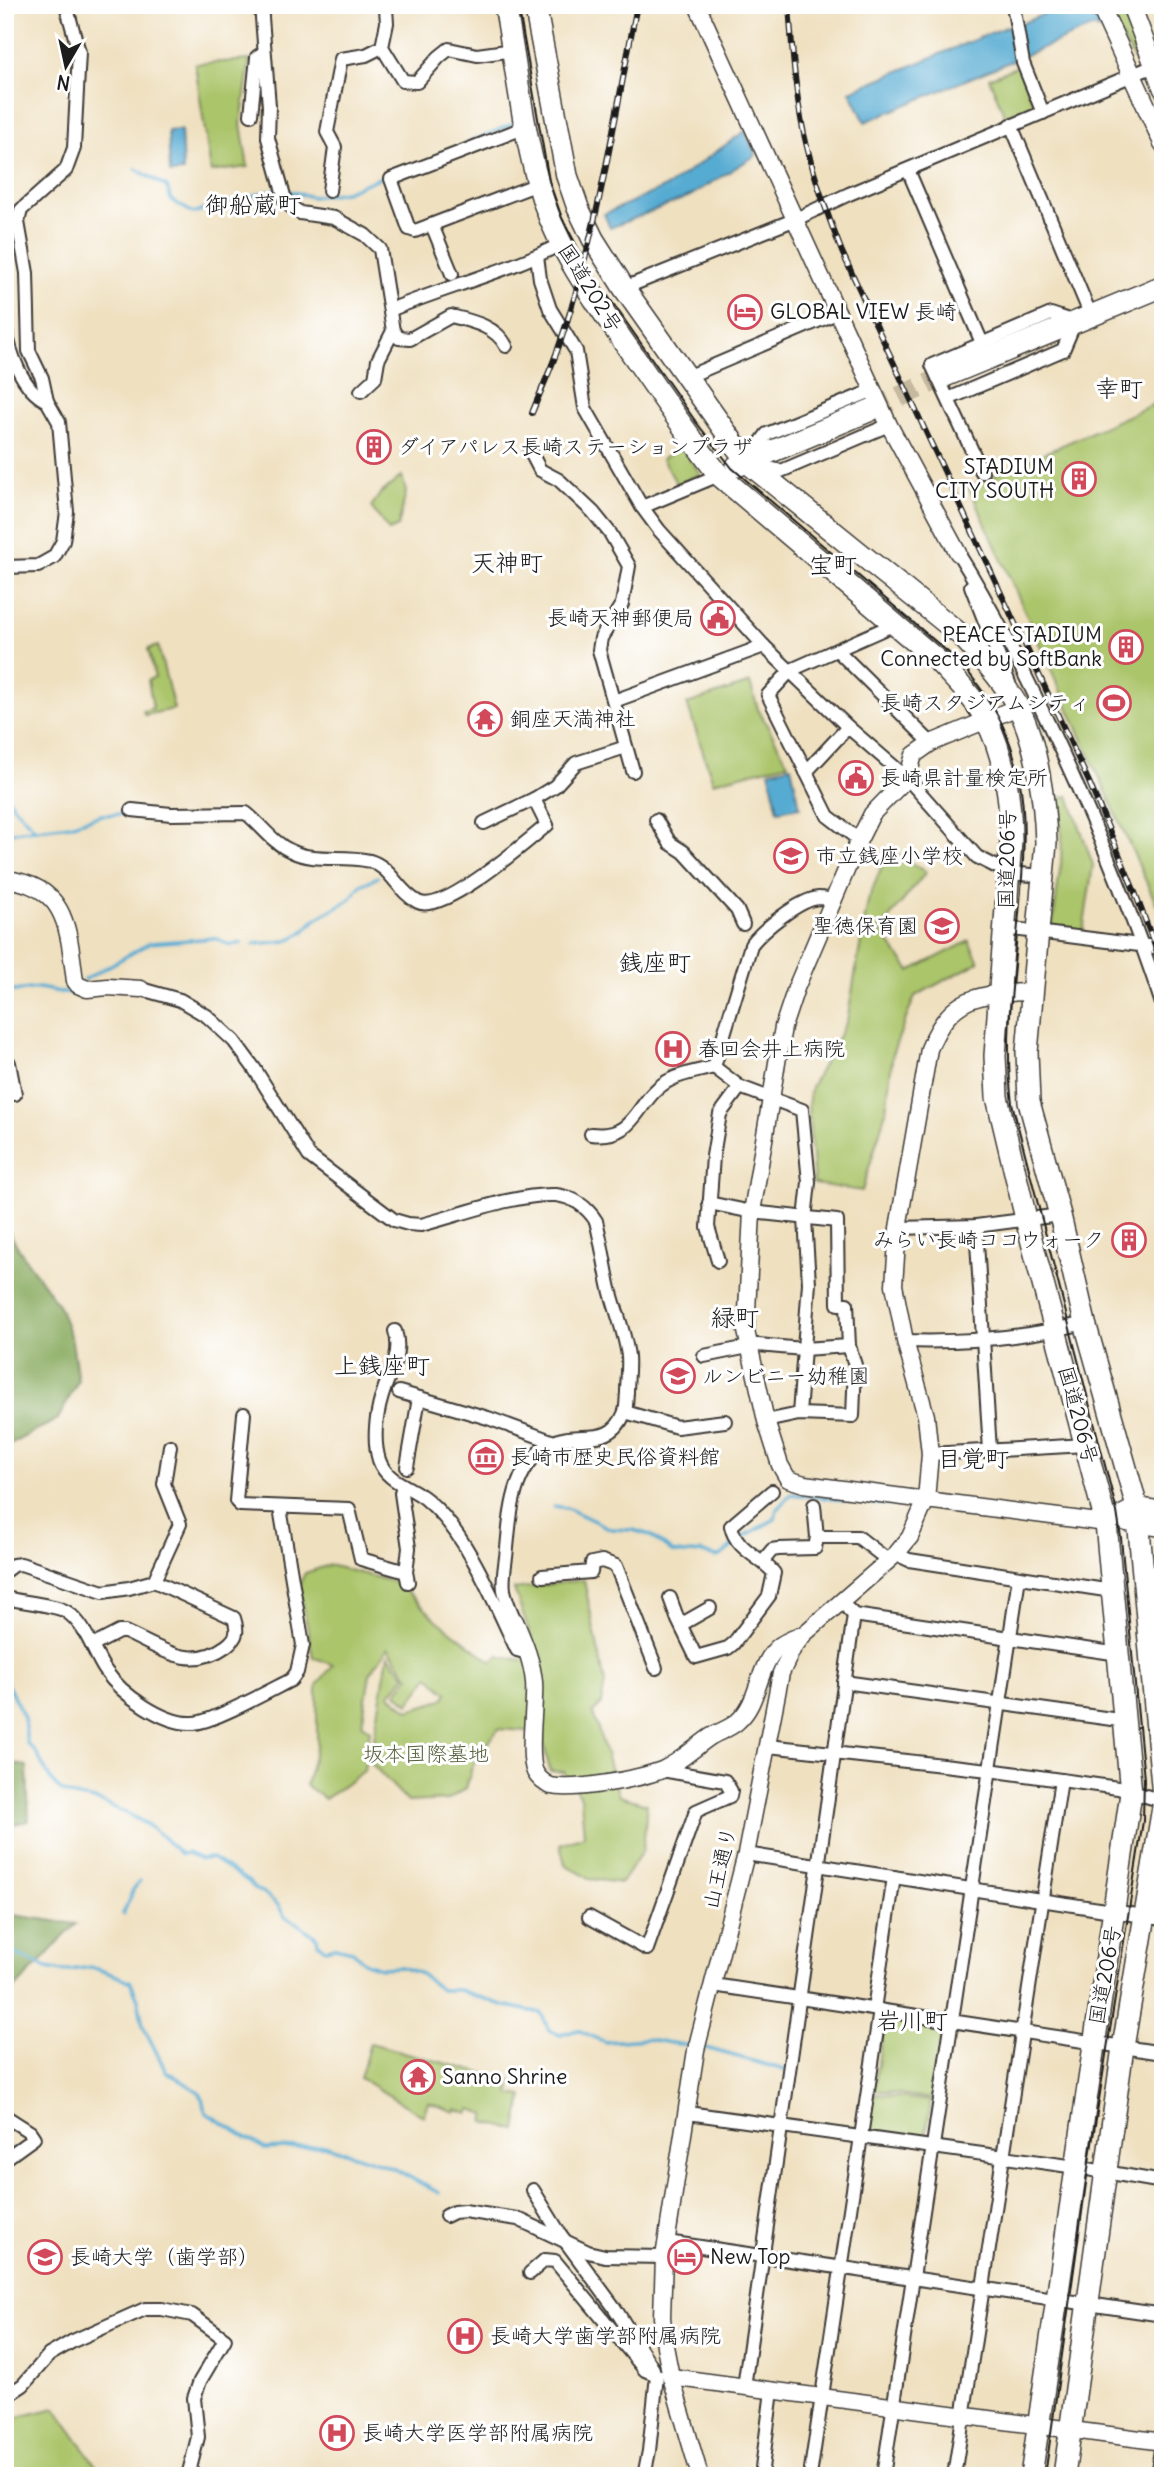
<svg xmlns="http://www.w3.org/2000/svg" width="1168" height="2481" font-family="Delius,'Klee One',sans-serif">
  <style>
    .green { fill: #abc56b; stroke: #647044; stroke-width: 2 }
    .forest { fill: #88aa5f; stroke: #52633e; stroke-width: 2 }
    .water { fill: #56abd2; stroke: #396477; stroke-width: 2 }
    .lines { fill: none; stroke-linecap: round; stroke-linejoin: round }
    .stream { stroke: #56abd2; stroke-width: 3.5 }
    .trunk-tunnel { stroke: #c5b99f; stroke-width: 21; stroke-dasharray: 21 10; stroke-linecap: butt }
    .minor-casing { stroke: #3c3935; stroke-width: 16 }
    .tertiary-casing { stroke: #3c3935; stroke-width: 19 }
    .secondary-casing { stroke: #3c3935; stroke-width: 21 }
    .trunk-casing { stroke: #3c3935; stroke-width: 24 }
    .minor { stroke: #fff; stroke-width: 12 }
    .tertiary { stroke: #fff; stroke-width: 16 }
    .secondary { stroke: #fff; stroke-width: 18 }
    .trunk { stroke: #fff; stroke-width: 21 }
    .tram { stroke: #1c1c1c; stroke-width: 2 }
    .rail-casing { stroke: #1c1c1c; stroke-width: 6 }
    .rail { stroke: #fff; stroke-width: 3.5; stroke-dasharray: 10; stroke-linecap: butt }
    .labels { text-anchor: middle; stroke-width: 6; stroke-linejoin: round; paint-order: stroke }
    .street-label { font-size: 21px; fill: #1c1c1c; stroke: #fff }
    .poi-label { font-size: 21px; fill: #1c1c1c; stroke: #fff; text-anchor: start }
    .park-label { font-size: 21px; fill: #55603c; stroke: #fff }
    .quarter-label { font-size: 24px; fill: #1c1c1c; stroke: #fff }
  </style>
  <rect width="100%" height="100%" fill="#fff"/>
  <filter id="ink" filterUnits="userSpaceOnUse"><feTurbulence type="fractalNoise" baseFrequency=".0143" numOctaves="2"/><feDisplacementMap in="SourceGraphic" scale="14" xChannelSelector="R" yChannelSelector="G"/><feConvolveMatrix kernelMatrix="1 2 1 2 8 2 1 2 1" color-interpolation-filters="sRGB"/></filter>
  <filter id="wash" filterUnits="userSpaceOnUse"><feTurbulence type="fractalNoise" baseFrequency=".00686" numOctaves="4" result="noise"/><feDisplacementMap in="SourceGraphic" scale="28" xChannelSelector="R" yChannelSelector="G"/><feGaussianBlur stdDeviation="1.57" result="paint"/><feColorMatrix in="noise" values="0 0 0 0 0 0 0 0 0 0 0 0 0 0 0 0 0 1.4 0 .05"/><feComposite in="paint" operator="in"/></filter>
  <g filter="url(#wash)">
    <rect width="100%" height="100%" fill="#efe0c0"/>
    <g class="green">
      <path d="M1123,13l16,38 -1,6 -4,2 -22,-40z"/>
      <path d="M250,60l-9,64 7,43 -37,5 -16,-108z"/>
      <path d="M1018,66l16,38 -29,12 -16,-38z"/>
      <path d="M1163,400v519l-194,-432z"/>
      <path d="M680,445l20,29 -23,10 -15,-25z"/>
      <path d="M402,476l4,16 -8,35 -9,4 -18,-24 9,-13z"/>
      <path d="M158,646l16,63 -29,6 -2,-4 10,-3 -5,-28 7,-3 -7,-28z"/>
      <path d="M750,683l8,26 30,54 -75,19 -26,-78z"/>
      <path d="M1069,796l24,69 -10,67 -31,-4 9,-65 1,-27 -5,-38z"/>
      <path d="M888,850l38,22 -46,58 30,41 59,-30 10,21 -64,34 -22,56 -7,59 -24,80 -48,-7 -6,-79 3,-18 36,-66 21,-120z"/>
      <path d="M329,1565l69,18 40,38 54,41 6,-6 42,7 -26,-74 70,-9 21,103 -4,21 -8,9 26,83 28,8 -4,46 -22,33 -31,-4 -25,-15 -5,-20 24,-8 -3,-39 -17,-25 -14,-1 -9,-39 -43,-3 -26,38 -6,21 -19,12 -39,2 -38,-40 18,-107 18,21 -17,19 20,15 34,-10 4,-7 -18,-17 -20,28 -13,-11 13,-16 -21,-29 -18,26 -8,50 8,6 -6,41 -39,28 -19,-14 11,-42v-58l16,-20 -20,-8 -14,-72 6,-12z"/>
      <path d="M885,2017l59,9 -12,73 -58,-9z"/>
      <path d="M370,2043l141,38 -1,13 13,2 -7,34 -32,-8 2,-8 -15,-5 -2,4 -13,-4 -1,3 -27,-10 -5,14 -63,-38z"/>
      <path d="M875,2094l56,7 -6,41 -59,-9z"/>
      <path d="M56,2408l43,62 -8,6h-86v-56z"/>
    </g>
    <g class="forest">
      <path d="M5,1225l15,26 39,55 13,35 6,40 -20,38 -53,28z"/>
      <path d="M5,1762l22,4 2,55 -24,5z"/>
      <path d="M5,1914l71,10 -71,75z"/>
    </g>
    <g class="water">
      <path d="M1065,5h78l-31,14 -13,11 -6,-3 -228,95 -15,-31 158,-65 3,2z"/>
      <path d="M181,130l2,42 -13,1 -2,-42z"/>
      <path d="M745,131l11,24 -66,41 -80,32 -6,-14 64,-28z"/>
      <path d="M791,766l9,41 -22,4 -9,-40z"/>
    </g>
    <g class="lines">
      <g class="stream">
        <path d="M467,143l50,-21"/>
        <path d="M136,169l31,18 4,13 22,13 84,-24"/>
        <path d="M285,190l27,7 33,-5 46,-19"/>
        <path d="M5,792l9,15 22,23"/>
        <path d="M5,833l65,-8 31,-10 26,-1"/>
        <path d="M254,944l33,-3 16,-9 13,-13 33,-19 12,-15 17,-8"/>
        <path d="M84,980l66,-37 65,-5 15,7 12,-2"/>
        <path d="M5,992l34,-4 31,6 3,-3"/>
        <path d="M554,1506l13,2 44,21 22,1 17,5 22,17 12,2 17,-2 15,5 6,-2 13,-11"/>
        <path d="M741,1538l34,-19 2,-10 14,-15 95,11 7,-2"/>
        <path d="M5,1680l19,37 3,27c15,10 17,32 31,44 14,12 30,8 46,15 15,7 41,18 53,29 9,7 15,15 24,22l7,-1 13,6 11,-1 37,24 7,8 8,3 14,12 7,12 12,6 20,15 1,5 7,6 10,-2 18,4 12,12 16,5 20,-1 20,7 20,16h18l43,15 39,8 8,17 11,5 18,-5 27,12 42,-3 43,7"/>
        <path d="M123,1914l10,-24 7,-9"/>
        <path d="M5,1949l42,19 15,3 30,-4 38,14 8,18 5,27 23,45 33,21c6,7 2,16 9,22l57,35 62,-3 66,22 46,25"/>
        <path d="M702,2047l83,23"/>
      </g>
    </g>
  </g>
  <g filter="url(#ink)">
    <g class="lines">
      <path class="trunk-tunnel" d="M871,410l74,-34"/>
      <g class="minor-casing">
        <g id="minor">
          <path d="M261,5l8,101 -1,32 18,65 14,10 34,5 31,17 15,14 13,82 -15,29 -3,18 -14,13"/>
          <path d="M382,5l4,4 1,14 -5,24 21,34 14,1 22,-25 10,-8 28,6 37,-5"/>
          <path d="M1013,5l10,58 20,50"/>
          <path d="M251,115l6,-58 6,-4"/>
          <path d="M1011,125l80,191"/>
          <path d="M526,127l-135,52 18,50 6,2 123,-47"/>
          <path d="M908,170l74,173"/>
          <path d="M329,191l6,-44 -8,-15 14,-73 25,-4 16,-8"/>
          <path d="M432,225l20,49"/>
          <path d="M537,256l3,23 10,30 26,42 9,57 57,99 17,23 105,116 84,81 59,51 70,79 32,16 34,3"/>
          <path d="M624,288l172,-69 53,-25 305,-128"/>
          <path d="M390,310c56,-23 119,-39 171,-66"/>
          <path d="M5,325c4,26 16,64 42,76"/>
          <path d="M393,331l6,7 11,1 41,-23c20,5 45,10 55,30"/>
          <path d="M687,377l152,-65"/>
          <path d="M874,390l-107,44 -20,28 34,9 108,-46"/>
          <path d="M948,399l115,-49 12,-28 -24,-8 -119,51 50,107"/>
          <path d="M530,451l10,19 19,10 34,32 17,21 19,33 -7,38 -21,34 -2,12 34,121"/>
          <path d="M642,507l77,-32"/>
          <path d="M958,553c35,56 64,115 92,174 43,91 82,184 113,280"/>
          <path d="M5,567l33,-1 16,-9 9,-16 4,-29 -8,-90 -12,-21 -5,-23 -13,-27 -2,-78 -9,-51 3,-12 45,-40 8,-22 5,-96 -13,-47"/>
          <path d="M971,586l38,97"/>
          <path d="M837,650l94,93"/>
          <path d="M614,701l150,-55"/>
          <path d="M806,772l42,-45"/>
          <path d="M132,810l39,4 75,-1c15,12 27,30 45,38 24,12 53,3 79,10 21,6 28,31 48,41 25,13 108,-60 129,-77l-13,-26 21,-13 21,-23 50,-16"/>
          <path d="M656,820l14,23 14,9 53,58 6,14"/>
          <path d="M484,823l50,-24"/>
          <path d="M859,840l-31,-24 -60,-121 23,-25 104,-46"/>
          <path d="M1005,928l158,20"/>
          <path d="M141,989l39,11 27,16 27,25 20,27 55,88 85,64 14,4 13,1c39,-10 96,-32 135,-30 17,2 31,12 40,26 6,23 9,46 14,68 6,23 15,44 18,67 1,12 -1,25 -1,37 -1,7 0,15 -3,21 -14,35 -46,16 -70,28 -41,21 -43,66 -47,106 -1,14 -5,29 -3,42 2,11 7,21 11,31"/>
          <path d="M5,1056l4,7 6,31"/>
          <path d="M714,1067l26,20 62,23 7,72 -4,37 4,64 -10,131"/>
          <path d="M591,1134c49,6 44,-38 81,-55 12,-6 28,-8 42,-12l37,-122c11,-15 49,-46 68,-47 5,0 11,2 16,2"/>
          <path d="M709,1203l43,9 85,9 1,83h9l2,42 6,19 -2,51 -54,-2 -33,7"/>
          <path d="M976,1226l14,225"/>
          <path d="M898,1228l78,-2 84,-11"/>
          <path d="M718,1261l-10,-34 5,-71 7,-42 20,-27"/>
          <path d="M395,1331c7,21 -3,36 -10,56 -8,22 -13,50 -6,73 8,23 32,26 48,40 40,33 68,104 90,150l11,3"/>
          <path d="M905,1341c60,2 122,-4 180,-18"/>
          <path d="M704,1356l54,-11 45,4 46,-3"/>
          <path d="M399,1392l89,26 66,24"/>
          <path d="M625,1412l52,15 48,-6"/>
          <path d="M244,1414l-8,87 4,4 109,4 12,50 45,13"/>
          <path d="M930,1454l156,-9"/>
          <path d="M407,1467l12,-69"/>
          <path d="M403,1485l-2,8 8,55 -3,24 2,10"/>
          <path d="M814,1505l3,32"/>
          <path d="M896,1554l13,6 203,31"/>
          <path d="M763,1561l9,-11 6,-1 37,-1 2,-11h41l31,24"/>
          <path d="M5,1571l8,-6 8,-1 82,28 26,-4 25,-7 26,-57 -16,-40 6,-38"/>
          <path d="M542,1576l49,-4 1,-9 10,-2 14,5 40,102"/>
          <path d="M5,1598c16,4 52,7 62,14 19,13 26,40 38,58 16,24 59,55 89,53 19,-1 77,-33 97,-43l6,-8 6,-27 -23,-137"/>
          <path d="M670,1598l8,22 18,37 32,-9 5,-4 36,-48 5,-23c-14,-17 -38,-23 -43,-47l41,-35"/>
          <path d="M848,1609l6,6 265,39"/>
          <path d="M682,1624l28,-16"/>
          <path d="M92,1646l27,-14h6c36,16 65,40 101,14 12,-9 12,-15 8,-28l-80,-37"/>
          <path d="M844,1682l282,39"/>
          <path d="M768,1746l221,24 129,18 45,13"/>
          <path d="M746,1854l417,65"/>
          <path d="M589,1917l58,32 49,-138 34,-15 1,-5 -6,-10 -63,-11"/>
          <path d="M713,1985l450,68"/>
          <path d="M874,2009l20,-132"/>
          <path d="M688,2113l388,54 87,15"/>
          <path d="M5,2116l25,16 4,6 -29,21"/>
          <path d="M533,2190l27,44 54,73 39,62"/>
          <path d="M446,2216l8,-4 10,-1 54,8 70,33 17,4 59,1"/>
          <path d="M667,2242l496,73"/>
          <path d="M530,2273l15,-13 10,1 81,98 9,11 12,5 -8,76 -5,25"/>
          <path d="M744,2387l110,-772"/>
          <path d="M5,2397l18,-12 26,-30 24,-14 72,-32h17l30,6 33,24 -25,42 -6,17 4,39 -10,39"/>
          <path d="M761,2476l11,-85"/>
          <path d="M810,2476l70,-466"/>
          <path d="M883,2476l136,-899"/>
          <path d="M954,2476l107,-696"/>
          <path d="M1157,2476l6,-40"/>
        </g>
      </g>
      <g class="tertiary-casing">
        <g id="tertiary">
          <path d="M697,5l192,420 69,128"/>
          <path d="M1018,707l-87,36 -17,12 -7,23 -35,36 -13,26 -63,148 -13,39 -31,185 -6,119 20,90 14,44 8,14 16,5 122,16 4,-46 -4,-38 -21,-75 -11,-56 4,-57 31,-179c21,-54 51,-56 103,-57"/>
          <path d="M5,879c63,7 63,50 70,102l3,4 9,4 21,-2 33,2"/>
          <path d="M515,1621c8,19 17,39 19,61 2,20 -7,73 1,90 3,6 10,12 16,14 24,5 87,-7 111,-16 18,-8 32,-22 48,-33 9,-6 20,-8 28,-16 22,-19 19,-55 40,-74 7,-6 16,-9 24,-12"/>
          <path d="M671,2377l492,65"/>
          <path d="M700,2476l-29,-99 -6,-31 -3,-29 2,-60 32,-207 50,-196 35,-181 12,-25 11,-14 92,-80 14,-17 16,-37 180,23"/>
        </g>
      </g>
      <g class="secondary-casing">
        <g id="secondary">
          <path d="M1100,5l63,138"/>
          <path d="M1131,5l32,84"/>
          <path d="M1127,1522l36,5"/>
          <path d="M1106,1523l31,-16 26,4"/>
        </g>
      </g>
      <g class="trunk-casing">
        <g id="trunk">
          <path d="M505,5c11,59 17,120 33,178 17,66 59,120 97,175 28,40 54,79 84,117l219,186c16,18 37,37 48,59 19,35 25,82 25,121l-16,215 2,41 32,134 77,292 25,270 -100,683"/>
          <path d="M535,5l32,171 11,32 15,31 31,49 123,174 214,173c20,22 42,45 57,72 19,35 27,96 28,136l-19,209 2,50 31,113 25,108 52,184 26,289"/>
          <path d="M945,376l218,-90"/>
          <path d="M737,466l134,-56"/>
          <path d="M1064,2476l59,-429 40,-240"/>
        </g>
      </g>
      <use href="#minor" class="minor"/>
      <use href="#tertiary" class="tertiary"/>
      <use href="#secondary" class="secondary"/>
      <use href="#trunk" class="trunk"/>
      <path class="tram" d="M518,5l31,176 13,37 27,51 107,153 36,46 230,196c14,18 29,37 39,58 26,53 25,110 20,168 -5,69 -18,144 -9,213l105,409 4,26 23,241 -1,42 -55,348 -43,307"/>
      <g class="rail-casing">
        <g id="rail">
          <path d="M789,5c3,43 6,87 15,129 9,41 23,80 38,118l247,530 47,113 27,73"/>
          <path d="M532,413c9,-23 20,-46 28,-70 37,-108 55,-226 77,-338"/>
        </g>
      </g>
      <use href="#rail" class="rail"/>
    </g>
  </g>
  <defs>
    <g id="hotel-ring" transform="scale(1.75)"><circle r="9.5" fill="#fff" stroke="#d1495b" stroke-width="1.5"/><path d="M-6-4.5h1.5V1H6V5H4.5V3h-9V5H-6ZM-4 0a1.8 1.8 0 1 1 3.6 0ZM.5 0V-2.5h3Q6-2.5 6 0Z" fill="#d1495b"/></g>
    <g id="building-ring" transform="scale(1.75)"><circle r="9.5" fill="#fff" stroke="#d1495b" stroke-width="1.5"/><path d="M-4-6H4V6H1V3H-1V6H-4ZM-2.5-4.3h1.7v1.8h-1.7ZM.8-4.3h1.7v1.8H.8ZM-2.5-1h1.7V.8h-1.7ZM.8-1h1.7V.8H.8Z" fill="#d1495b"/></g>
    <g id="civic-ring" transform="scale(1.75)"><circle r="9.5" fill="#fff" stroke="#d1495b" stroke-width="1.5"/><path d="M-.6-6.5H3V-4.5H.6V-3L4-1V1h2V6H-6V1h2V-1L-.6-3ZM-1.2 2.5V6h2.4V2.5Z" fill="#d1495b"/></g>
    <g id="stadium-ring" transform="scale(1.75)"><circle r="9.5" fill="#fff" stroke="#d1495b" stroke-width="1.5"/><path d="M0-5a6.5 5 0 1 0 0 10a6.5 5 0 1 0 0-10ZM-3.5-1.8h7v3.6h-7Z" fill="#d1495b"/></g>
    <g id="temple-ring" transform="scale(1.75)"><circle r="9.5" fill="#fff" stroke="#d1495b" stroke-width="1.5"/><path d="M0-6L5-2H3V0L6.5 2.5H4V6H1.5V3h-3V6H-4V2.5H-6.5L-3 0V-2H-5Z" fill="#d1495b"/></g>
    <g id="school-ring" transform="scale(1.75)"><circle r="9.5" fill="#fff" stroke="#d1495b" stroke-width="1.5"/><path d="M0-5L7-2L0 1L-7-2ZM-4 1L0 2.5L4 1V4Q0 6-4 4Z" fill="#d1495b"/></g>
    <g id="hospital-ring" transform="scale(1.75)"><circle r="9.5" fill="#fff" stroke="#d1495b" stroke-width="1.5"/><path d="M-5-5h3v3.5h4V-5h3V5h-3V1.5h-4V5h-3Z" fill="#d1495b"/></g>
    <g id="museum-ring" transform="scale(1.75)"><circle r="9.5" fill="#fff" stroke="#d1495b" stroke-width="1.5"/><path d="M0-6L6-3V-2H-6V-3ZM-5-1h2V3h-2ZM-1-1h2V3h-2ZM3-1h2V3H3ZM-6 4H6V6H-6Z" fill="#d1495b"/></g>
    <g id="university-ring" transform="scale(1.75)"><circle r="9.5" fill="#fff" stroke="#d1495b" stroke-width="1.5"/><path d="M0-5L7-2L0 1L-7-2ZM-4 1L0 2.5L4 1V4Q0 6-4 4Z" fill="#d1495b"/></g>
  </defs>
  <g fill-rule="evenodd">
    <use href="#hotel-ring" x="745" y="312"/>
    <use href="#building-ring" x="374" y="447"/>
    <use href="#building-ring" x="1079" y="479"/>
    <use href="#civic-ring" x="718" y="618"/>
    <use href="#building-ring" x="1126" y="647"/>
    <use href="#stadium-ring" x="1114" y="703"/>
    <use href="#temple-ring" x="485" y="719"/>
    <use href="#civic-ring" x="856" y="778"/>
    <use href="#school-ring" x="791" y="856"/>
    <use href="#school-ring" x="942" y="926"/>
    <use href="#hospital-ring" x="673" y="1049"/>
    <use href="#building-ring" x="1129" y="1240"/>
    <use href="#school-ring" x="678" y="1376"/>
    <use href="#museum-ring" x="486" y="1457"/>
    <use href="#temple-ring" x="418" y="2077"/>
    <use href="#university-ring" x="45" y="2257"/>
    <use href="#hotel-ring" x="685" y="2257"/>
    <use href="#hospital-ring" x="465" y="2336"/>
    <use href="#hospital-ring" x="337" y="2433"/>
  </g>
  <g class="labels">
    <g class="street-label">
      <text transform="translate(590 288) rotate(58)" y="7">国道202号</text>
      <text transform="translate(1007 859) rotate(-89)" y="7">国道206号</text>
      <text transform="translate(1078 1415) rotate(75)" y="7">国道206号</text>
      <text transform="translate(720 1868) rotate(-77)" y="7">山王通り</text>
      <text transform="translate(1105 1975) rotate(-80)" y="7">国道206号</text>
    </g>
    <g class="poi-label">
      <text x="770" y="319">GLOBAL VIEW 長崎</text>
      <text x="398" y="454">ダイアパレス長崎ステーションプラザ</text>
      <text x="1054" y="474" text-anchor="end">STADIUM<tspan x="1054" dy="24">CITY SOUTH</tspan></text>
      <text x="694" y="625" text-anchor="end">長崎天神郵便局</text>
      <text x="1102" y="642" text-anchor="end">PEACE STADIUM<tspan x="1102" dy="24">Connected by SoftBank</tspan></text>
      <text x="1090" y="710" text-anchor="end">長崎スタジアムシティ</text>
      <text x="510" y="726">銅座天満神社</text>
      <text x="880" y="785">長崎県計量検定所</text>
      <text x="816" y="863">市立銭座小学校</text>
      <text x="918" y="933" text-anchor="end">聖徳保育園</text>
      <text x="698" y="1056">春回会井上病院</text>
      <text x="1104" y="1247" text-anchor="end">みらい長崎ココウォーク</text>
      <text x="702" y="1383">ルンビニー幼稚園</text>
      <text x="510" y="1464">長崎市歴史民俗資料館</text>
      <text x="442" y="2084">Sanno Shrine</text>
      <text x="70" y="2264">長崎大学（歯学部）</text>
      <text x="710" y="2264">New Top</text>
      <text x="490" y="2343">長崎大学歯学部附属病院</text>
      <text x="362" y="2440">長崎大学医学部附属病院</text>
    </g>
    <g class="park-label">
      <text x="426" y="1761">坂本国際墓地</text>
    </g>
    <g class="quarter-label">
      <text x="253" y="213">御船蔵町</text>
      <text x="1119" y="397">幸町</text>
      <text x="507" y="571">天神町</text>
      <text x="833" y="573">宝町</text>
      <text x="655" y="971">銭座町</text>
      <text x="735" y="1326">緑町</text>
      <text x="382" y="1374">上銭座町</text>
      <text x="973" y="1467">目覚町</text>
      <text x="912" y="2029">岩川町</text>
    </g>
  </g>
  <rect width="1168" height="2481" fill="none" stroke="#fff" stroke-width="28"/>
  <g transform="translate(66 66) rotate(189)" stroke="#ffffff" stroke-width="5" paint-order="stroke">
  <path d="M0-5L12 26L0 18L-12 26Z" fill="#1c1c1c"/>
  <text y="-10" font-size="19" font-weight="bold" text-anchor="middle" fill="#1c1c1c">N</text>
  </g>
</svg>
